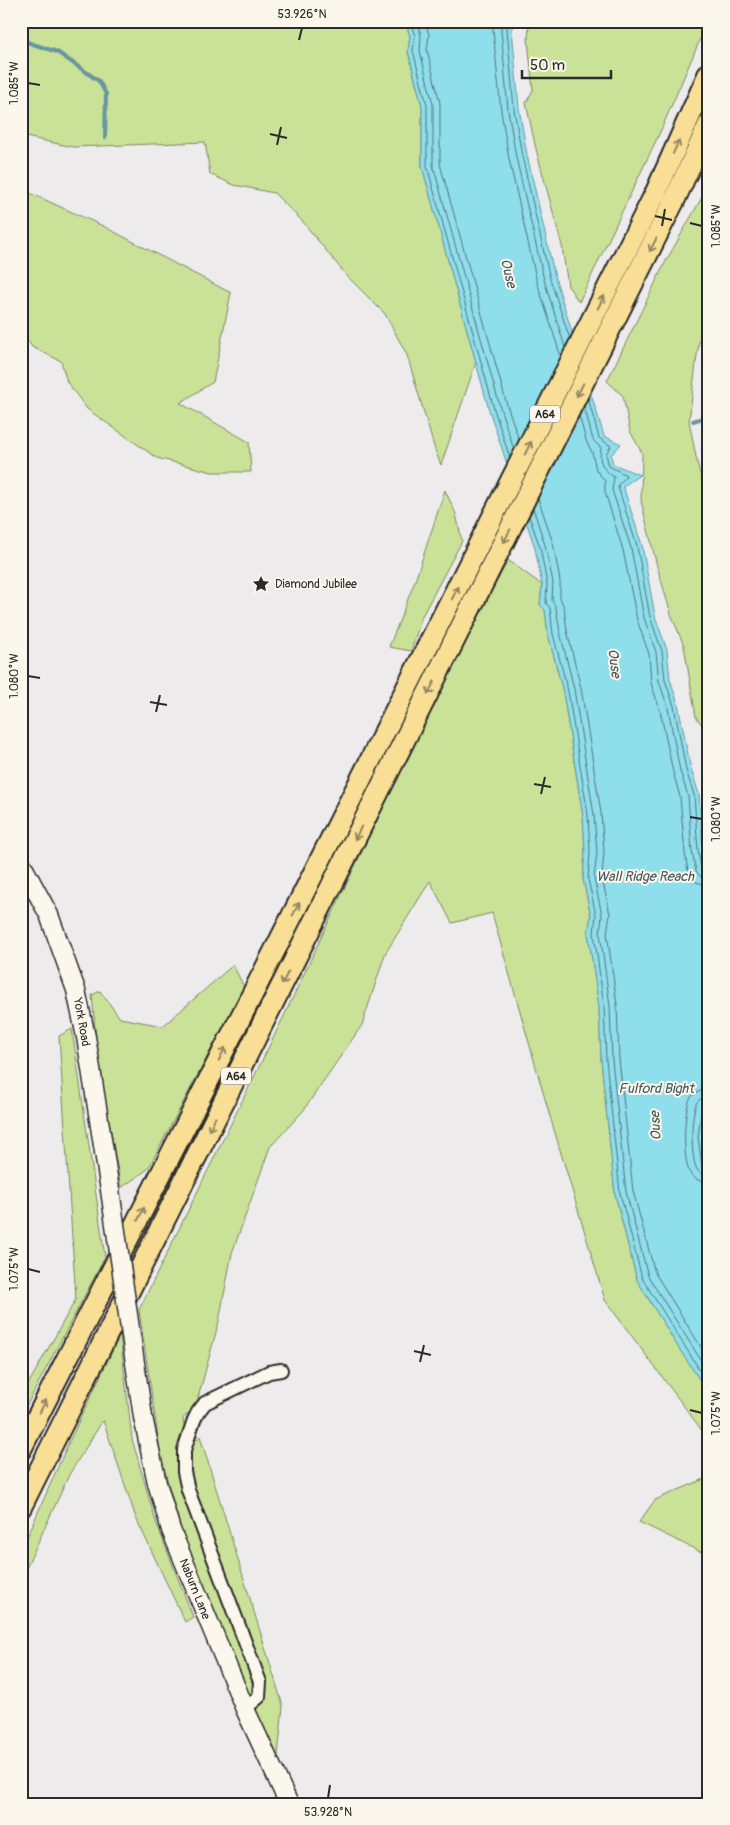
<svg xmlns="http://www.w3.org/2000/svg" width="730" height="1825" font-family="Pangolin,sans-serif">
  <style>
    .green { fill: #c9e298; stroke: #7a8662 }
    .water { fill: #8fdeec; stroke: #67969f }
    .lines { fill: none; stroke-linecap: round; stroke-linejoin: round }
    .shore { stroke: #537378; stroke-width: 1 }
    .stream { stroke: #67969f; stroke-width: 4 }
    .minor-casing { stroke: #2b2b2b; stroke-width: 16 }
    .secondary-casing { stroke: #2b2b2b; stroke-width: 21 }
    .trunk-casing { stroke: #2b2b2b; stroke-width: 24 }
    .minor { stroke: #fbf7ec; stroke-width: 12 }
    .secondary { stroke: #fbf7ec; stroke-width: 18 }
    .trunk { stroke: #f9df96; stroke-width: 20 }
    .secondary-bridge-casing { stroke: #2b2b2b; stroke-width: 21; stroke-linecap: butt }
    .secondary-bridge { stroke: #fbf7ec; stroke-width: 18 }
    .oneway { stroke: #928560 }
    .ticks { fill: none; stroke: #2b2b2b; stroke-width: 2 }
    .labels { text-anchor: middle; stroke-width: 4; stroke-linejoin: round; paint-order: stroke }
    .shield { fill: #fbf7ec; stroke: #696865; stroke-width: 1 }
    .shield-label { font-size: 11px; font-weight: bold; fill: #2b2b2b }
    .poi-label { font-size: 12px; fill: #2b2b2b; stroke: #fbf7ec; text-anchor: start }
    .street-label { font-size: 12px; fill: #2b2b2b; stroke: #fbf7ec }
    .water-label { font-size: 14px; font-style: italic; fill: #44585b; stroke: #fbf7ec }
    .neatline { fill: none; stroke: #2b2b2b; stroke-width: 2 }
    .ticks-label { font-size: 12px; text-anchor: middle; fill: #2b2b2b }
  </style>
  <rect width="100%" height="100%" fill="#edebec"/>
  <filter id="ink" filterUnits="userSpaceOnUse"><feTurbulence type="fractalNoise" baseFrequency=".02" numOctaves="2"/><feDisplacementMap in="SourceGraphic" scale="10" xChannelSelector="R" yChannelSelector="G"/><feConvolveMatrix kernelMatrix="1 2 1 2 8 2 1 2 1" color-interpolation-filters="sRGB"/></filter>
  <g filter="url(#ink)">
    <g class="green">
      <path d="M21,21h384l5,15 -2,16 14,54v60l54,196 -35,103 -6,-15 -28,-95 -22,-41 -39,-39 -43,-53 -29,-29 -40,-8 -24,-11 -5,-32 -132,5 -52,-11z"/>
      <path d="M529,21h179l-47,109 -82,172 -11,-16 -6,-40 -26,-97 -10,-46 7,-13 -5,-50z"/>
      <path d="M709,185v97l-12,73 -8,66 8,41 12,45v237l-3,-14 -10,-13 -12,-71 -13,-32 -14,-48 -16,-65 1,-48 -12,-22 -7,-35 -16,-15 59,-120z"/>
      <path d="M21,189l84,38 126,66 -18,89 -33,21 69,39 2,30h-39l-55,-14 -70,-49 -20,-27 -6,-21 -29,-14 -11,-16z"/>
      <path d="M445,490l11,24 6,27 -40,75 -11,35 -22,-4 26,-66z"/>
      <path d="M508,560l34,25 -2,20 5,5 3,24 15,58 20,124 2,36 -2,27 8,37 -3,17 11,74 2,53 14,134 22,86 41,67 31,47v46l-104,-140 -56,-187 -57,-200 -40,10 -22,-42 -45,73 -23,71 -59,86 -33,36 -38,106 -13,68 -21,77 1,7 -16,13 4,31 13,-13 83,270 -6,60 -95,-233 -21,-76 -22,-147 146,-296 138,-292z"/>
      <path d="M233,965l11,22 -96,182 -27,19 -23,-128 -6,-65 8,-4 20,27 43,8z"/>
      <path d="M72,1029l33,228 -84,159v-19l55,-98 -17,-263z"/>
      <path d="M120,1335l12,104 24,83 37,95 -8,5 -49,-104 -33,-98 -33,53 -49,106v-28l47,-107z"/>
      <path d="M709,1477v79l-70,-34 16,-22z"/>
    </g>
    <path class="water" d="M405,21h108l-1,8 7,79 8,47 28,122 49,159 17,8 -10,11 2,9 27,11 -17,11 19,59 13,71 12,34 3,29 8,25 13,65 8,25 4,57 6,28v207l-6,51 6,45v212l-31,-47 -41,-67 -22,-86 -14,-134 -2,-53 -11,-74 3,-17 -8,-37 2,-27 -2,-36 -20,-124 -15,-58 -3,-24 -5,-5 2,-20 -7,-37 -46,-138 -67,-244v-60l-14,-55 2,-15z"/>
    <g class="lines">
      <g class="shore">
        <path d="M410,21l5,15 -2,15 14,54v61l67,243 16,49"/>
        <path d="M417,21l4,14 -1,16 13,53v61l67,242 14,43"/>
        <path d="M425,21l4,14 -2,15 13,53v61l67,241 12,35"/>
        <path d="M494,21l-1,9 8,81 8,48 28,123 24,75"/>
        <path d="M502,21l-1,9 7,80 8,47 28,123 21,67"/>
        <path d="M508,21l-1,8 7,80 8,47 28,123 20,60"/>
        <path d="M588,398l11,40 12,8 -5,8 3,12 17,9c-1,6 -8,6 -8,12l19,59 13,71 12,34 3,29 9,26 12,64 8,25 4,56 3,17 3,4 5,1"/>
        <path d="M584,406l9,34 8,8c-3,15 2,21 13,29l-2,13 19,58 13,70 12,34 3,29 9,27 12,63 8,25 4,56 4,19 4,5 9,3"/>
        <path d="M579,416l8,27 5,9 4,18 9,11v11l18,58 14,70 12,34 2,29 9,27 13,62 7,25 5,56 3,18 8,11 13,4"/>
        <path d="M538,498l15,45 7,38v17l4,9 3,24 14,57 20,125 3,38 -2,27 8,36 -3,19 10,72 2,54 14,132 22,82 54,87"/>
        <path d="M533,508l12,37 8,37 -1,18 4,8 4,24 14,57 20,126 3,37 -3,26 8,37 -2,18 10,73 2,54 14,132 22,84 61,97"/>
        <path d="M529,516l11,31 7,37 -1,19 4,5 3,26 15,57 20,124 2,37 -2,27 8,36 -2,18 10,73 2,54 14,133 22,85 67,107"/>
        <path d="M709,1089c-7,1 -13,3 -18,8 -8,12 -9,66 0,78 5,5 11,7 18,8"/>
        <path d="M709,1097c-5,0 -8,1 -11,4 -8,9 -8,61 0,70 3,3 6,4 11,4"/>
        <path d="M709,1103l-5,1 -2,3 -4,30 4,28 2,3 5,1"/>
      </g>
      <g class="stream">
        <path d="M21,40l36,12 42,29 7,13 -1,44"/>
        <path d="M693,421l16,-5"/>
      </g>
      <g class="minor-casing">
        <path id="minor" d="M245,1709l14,-12 1,-15 -72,-192 -4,-18v-22l10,-30 4,-8 7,-9 64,-31 12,-2"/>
      </g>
      <g class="secondary-casing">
        <g id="secondary">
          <path d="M21,863l28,52 27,75 10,47 24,153"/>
          <path d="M135,1363l8,54 14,66 14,47 74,179 44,95"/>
        </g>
      </g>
      <g class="trunk-casing">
        <g id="trunk">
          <path d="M21,1449l260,-511 375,-746 53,-119"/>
          <path d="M21,1507l653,-1306 35,-77"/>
        </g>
      </g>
      <use href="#minor" class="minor"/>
      <use href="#secondary" class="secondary"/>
      <use href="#trunk" class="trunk"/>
      <g class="secondary-bridge-casing">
        <path id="secondary-bridge" d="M110,1190l25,173"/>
      </g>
      <use href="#secondary-bridge" class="secondary-bridge"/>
    </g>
    <defs><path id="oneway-shaft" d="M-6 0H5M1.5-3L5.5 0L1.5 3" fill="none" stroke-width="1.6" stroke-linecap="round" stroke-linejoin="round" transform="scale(1.25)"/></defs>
    <g class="oneway">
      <use href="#oneway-shaft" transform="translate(676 147) rotate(-66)"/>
      <use href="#oneway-shaft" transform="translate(653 245) rotate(117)"/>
      <use href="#oneway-shaft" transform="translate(601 302) rotate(-63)"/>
      <use href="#oneway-shaft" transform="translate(580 390) rotate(117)"/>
      <use href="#oneway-shaft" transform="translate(528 448) rotate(-63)"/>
      <use href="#oneway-shaft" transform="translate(507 536) rotate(117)"/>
      <use href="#oneway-shaft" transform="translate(455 593) rotate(-63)"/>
      <use href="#oneway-shaft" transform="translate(431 688) rotate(117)"/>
      <use href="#oneway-shaft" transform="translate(358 833) rotate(117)"/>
      <use href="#oneway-shaft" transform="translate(296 909) rotate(-63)"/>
      <use href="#oneway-shaft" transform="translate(285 978) rotate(117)"/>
      <use href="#oneway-shaft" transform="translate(222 1054) rotate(-63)"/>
      <use href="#oneway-shaft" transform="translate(212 1124) rotate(117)"/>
      <use href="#oneway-shaft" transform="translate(141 1214) rotate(-63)"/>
      <use href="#oneway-shaft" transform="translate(43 1406) rotate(-63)"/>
    </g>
  </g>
  <path class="ticks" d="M299,40l3,-12M28,83l12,2M270,134l17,4M277,145l4,-18M655,216l17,4M690,223l12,3M662,226l3,-17M28,676l12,2M150,702l17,3M156,712l4,-17M534,784l17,3M541,794l4,-17M690,817l12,2M28,1269l12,3M414,1351l17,4M420,1362l4,-17M690,1410l12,3M328,1798l2,-13"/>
  <defs>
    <g id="sight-bare" transform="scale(1.35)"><path d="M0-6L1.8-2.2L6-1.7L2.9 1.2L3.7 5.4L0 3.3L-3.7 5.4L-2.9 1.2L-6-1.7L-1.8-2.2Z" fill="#2b2b2b" stroke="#fbf7ec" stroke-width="2.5" paint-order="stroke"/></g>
  </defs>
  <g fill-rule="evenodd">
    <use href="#sight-bare" x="261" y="584"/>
  </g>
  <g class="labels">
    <g class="shield">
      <rect x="530" y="405.5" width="30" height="17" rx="4"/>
      <rect x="221" y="1067.5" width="30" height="17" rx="4"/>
    </g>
    <g class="shield-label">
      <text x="545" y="418">A64</text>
      <text x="236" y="1080">A64</text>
    </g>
    <g class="poi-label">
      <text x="275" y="588">Diamond Jubilee</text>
    </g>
    <g class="street-label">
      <text transform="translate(82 1022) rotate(80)" y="4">York Road</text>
      <text transform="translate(195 1589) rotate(68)" y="4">Naburn Lane</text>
    </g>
    <g class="water-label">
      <text transform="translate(509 273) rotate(76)" y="5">Ouse</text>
      <text transform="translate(615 663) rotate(83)" y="5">Ouse</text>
      <text x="645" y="881">Wall Ridge Reach</text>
      <text x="656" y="1093">Fulford Bight</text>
      <text transform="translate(655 1126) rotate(-93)" y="5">Ouse</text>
    </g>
  </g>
  <rect width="730" height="1825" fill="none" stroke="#fbf7ec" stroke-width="55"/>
  <path d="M522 70v8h89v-8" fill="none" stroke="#2b2b2b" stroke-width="2.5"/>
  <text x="530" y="70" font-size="15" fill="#2b2b2b" stroke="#fbf7ec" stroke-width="4" paint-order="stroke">50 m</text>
  <rect x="28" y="28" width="674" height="1770" class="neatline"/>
  <g class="ticks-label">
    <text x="302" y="18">53.926°N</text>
    <text transform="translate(14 83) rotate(-90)" y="4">1.085°W</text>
    <text transform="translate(716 226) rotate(-90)" y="4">1.085°W</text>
    <text transform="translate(14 676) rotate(-90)" y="4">1.080°W</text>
    <text transform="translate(716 819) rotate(-90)" y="4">1.080°W</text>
    <text transform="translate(14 1269) rotate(-90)" y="4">1.075°W</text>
    <text transform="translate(716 1413) rotate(-90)" y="4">1.075°W</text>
    <text x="328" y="1816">53.928°N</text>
  </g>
</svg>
